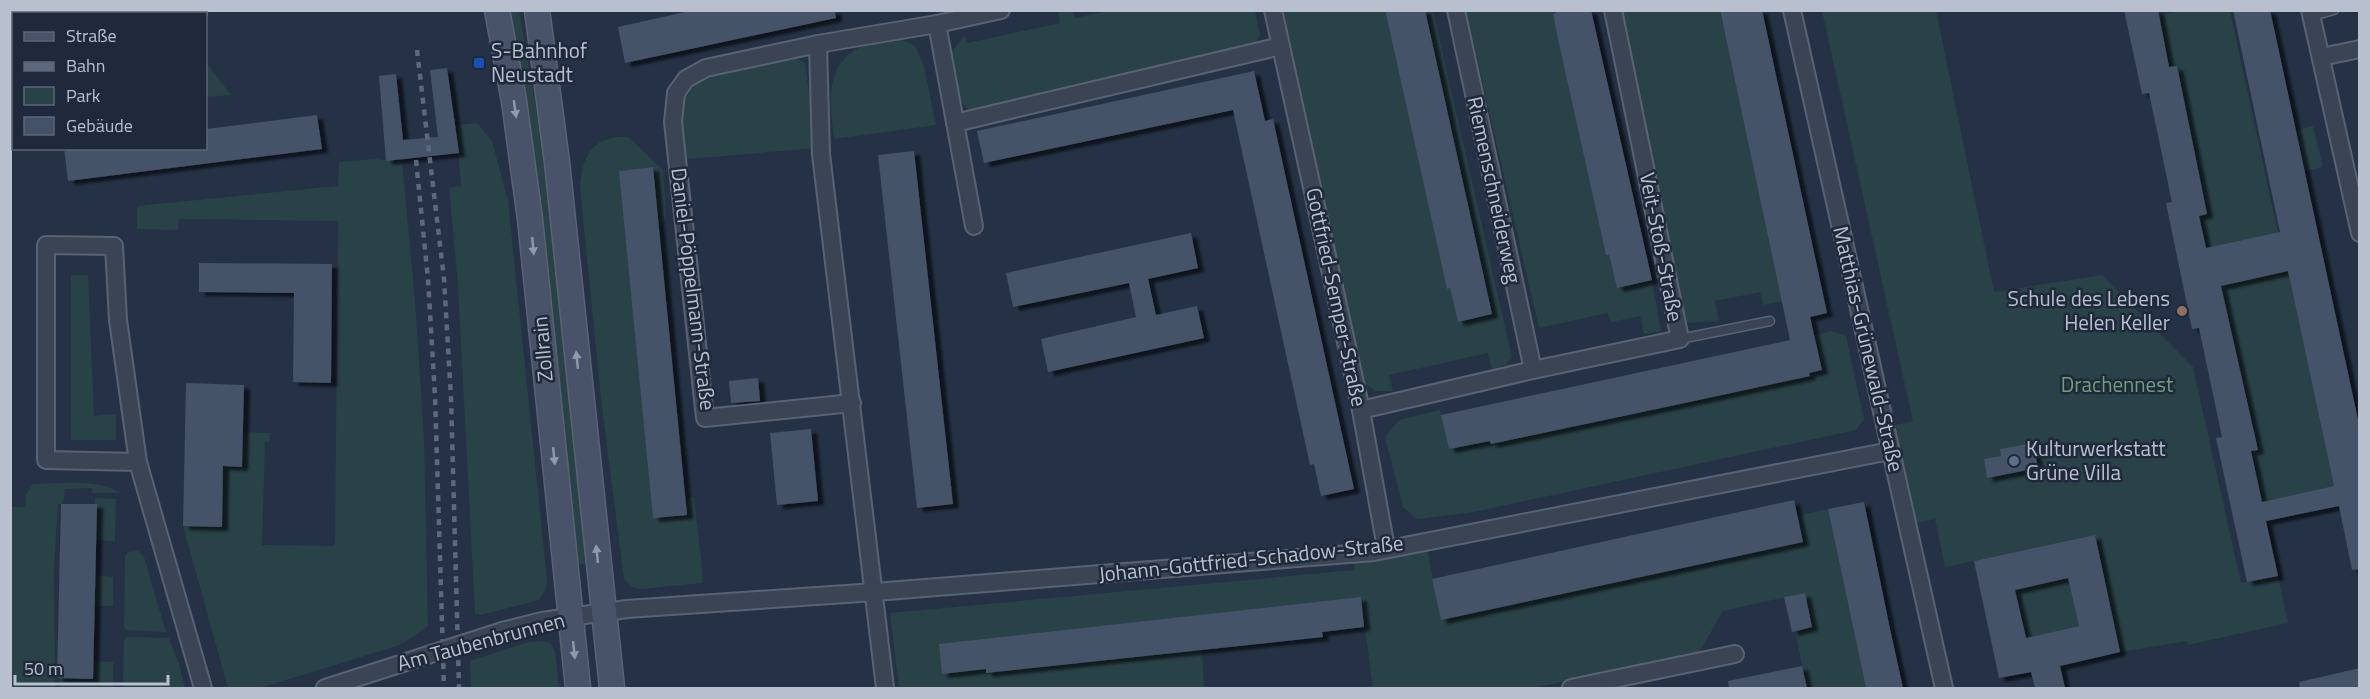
<svg xmlns="http://www.w3.org/2000/svg" width="2370" height="699" font-family="'Titillium Web',sans-serif">
  <style>
    .green { fill: #284247 }
    .building { fill: #445269; fill-rule: evenodd; filter: url(#shadow) }
    .lines { fill: none; stroke-linecap: round; stroke-linejoin: round }
    .lane-casing { stroke: #596273; stroke-width: 11 }
    .street-casing { stroke: #596273; stroke-width: 20 }
    .secondary-casing { stroke: #596273; stroke-width: 27 }
    .lane { stroke: #3a4455; stroke-width: 8 }
    .street { stroke: #3a4455; stroke-width: 16 }
    .secondary { stroke: #485369; stroke-width: 24 }
    .rail { stroke: #5c687d; stroke-width: 4.5; stroke-dasharray: 6 6; stroke-linecap: butt }
    .street-bridge-casing { stroke: #596273; stroke-width: 20; stroke-linecap: butt }
    .street-bridge { stroke: #3a4455; stroke-width: 16 }
    .oneway { fill: #919aab }
    .transit-dot { fill: #1a4fb4; stroke: #1f293b; stroke-width: 2 }
    .education-dot { fill: #8d6e63; stroke: #1f293b; stroke-width: 2 }
    .service-dot { fill: #5c6f8a; stroke: #1f293b; stroke-width: 2 }
    .labels { text-anchor: middle; stroke-width: 5; stroke-linejoin: round; paint-order: stroke }
    .poi-label { font-size: 21px; fill: #b8c0cf; stroke: #1f293b; text-anchor: start }
    .street-label { font-size: 21px; fill: #b8c0cf; stroke: #1f293b }
    .park-label { font-size: 21px; fill: #6da17b; stroke: #1f293b }
  </style>
  <defs>
    <filter id="shadow"><feDropShadow dx="6" dy="4" stdDeviation="1.5" flood-color="#0009"/></filter>
  </defs>
  <rect width="100%" height="100%" fill="#253246"/>
  <g class="green">
    <path d="M1112,10l143,1 5,24 -6,11 -282,65 -11,-8 -10,-50 14,-18 2,8 93,-20 -2,-12h15l2,7z"/>
    <path d="M1626,10l94,1 62,290 -19,4 -3,-13 -45,9 4,20 -35,2 -63,-311z"/>
    <path d="M510,11h9l23,132 46,421h-11l-52,-464z"/>
    <path d="M1283,11h102l62,277h3l8,34 34,-8 -67,-303h8l77,338 1,9 -6,7 -13,4 -4,-16 -99,22 4,16h-18l-10,-8z"/>
    <path d="M1466,11h89l1,2 -3,1 53,241h3l8,33 35,-8 9,51 -17,3 -4,-18 -29,6 -3,-9 -69,15z"/>
    <path d="M1822,11h114l58,281 108,-17 91,92 48,216 37,-7 10,47 -100,22 -1,-4 -67,11 -25,-117 -150,32 -10,-48 -20,4 -19,-98 17,-4z"/>
    <path d="M2180,11h50l48,222 -72,15 -7,-32 8,-2 -30,-148 -8,1 -10,-52z"/>
    <path d="M900,39l15,7 9,20 12,59 -102,14c-3,-31 -11,-69 21,-89 11,-7 32,-8 45,-11z"/>
    <path d="M789,54l16,9 11,85 -130,11 -5,-1c-1,-37 -10,-58 23,-83z"/>
    <path d="M206,64h1l24,31 -25,2z"/>
    <path d="M477,123l15,18 16,60 39,379 -2,11 -6,9 -58,15 -6,-2 -17,-328 -9,-97 12,-2 -4,-52 2,-9z"/>
    <path d="M2313,126l10,41 -18,4 -9,-41z"/>
    <path d="M628,137l35,33 3,46 -2,5 -5,5 -6,-59 -33,4 33,347 32,-14 5,-7h4l9,80 -1,6 -62,6 -8,-2 -8,-8 -22,-171 -22,-220c2,-31 12,-53 48,-51z"/>
    <path d="M375,159l27,3 13,138 9,140 4,186 -28,19 -140,43h-32l-45,-162 39,1 1,-61 19,1 1,-35 27,1v8l-5,1 -3,103 73,1 3,-325 -159,-2 -1,11 -41,-1v-23l201,-20 1,-24z"/>
    <path d="M2288,271l46,215 -72,16 -11,-51 7,-2 -37,-163z"/>
    <path d="M71,275h17l6,141 22,-2v26h-45z"/>
    <path d="M1832,331l14,5 18,83 -8,11 -382,82 -57,7 -14,-12 -18,-70 14,-17 41,-10 9,39 41,-8 1,2 319,-67 -1,-3 13,-3 -8,-35z"/>
    <path d="M33,484c21,0 69,-6 85,9h-26v-5l-27,1 -2,15h-5l-4,65 1,119h-44v-181h14l1,-13z"/>
    <path d="M95,498l21,1 -1,42 -19,-1z"/>
    <path d="M1828,509l38,179h-59l-12,-57 17,-4 -8,-34 -81,18 -26,45 -166,32h-158l-12,-90 -422,47 4,29 43,-5v4l127,-14 28,-6 1,4 24,-3v-4l27,-3 1,4 8,-1 2,38h-305l-9,-75 465,-43 -1,-12 73,-9 14,71 362,-78 -6,-26z"/>
    <path d="M138,551l6,6 22,75 -40,-2 -2,-3 1,-71 3,-4z"/>
    <path d="M95,575l18,2v29h-18z"/>
    <path d="M2068,578l11,48 -53,12 -11,-48z"/>
    <path d="M127,637l42,1 10,26 6,24h-62l1,-48z"/>
    <path d="M541,641l9,2 5,8 4,37h-88l-1,-27 59,-19z"/>
    <path d="M93,661l20,1v26h-53v-10l33,1z"/>
  </g>
  <g class="building">
    <path d="M694,10h141l1,8 -211,45 -7,-36z"/>
    <path d="M1385,10h40l67,304 -34,8 -8,-34 -3,1z"/>
    <path d="M1555,10h36l61,270 -35,8 -8,-33h-3l-48,-216 -5,-25 3,-1z"/>
    <path d="M1720,10h42l65,303 -17,4 12,53 -13,3 1,3 -144,31 -175,37 -1,-3 -41,8 -8,-34 349,-75z"/>
    <path d="M2124,10h34l11,57 8,-1 24,118 6,30 -8,2 7,32 74,-16 -47,-222h37l90,419v140l-8,1 -13,-64 -73,15 12,55 -31,6 -31,-144 6,-1 -23,-109 -7,1 -26,-126 6,-1 -23,-109 -7,1zM2288,271l46,215 -72,16 -11,-51 7,-1 -37,-164z"/>
    <path d="M447,68l12,85 -73,8 -7,-85 17,-2 7,66 35,-3 -8,-67z"/>
    <path d="M1254,71l11,50 8,-2 81,370 -33,7 -7,-32 -4,1 -77,-355 -249,53 -7,-32z"/>
    <path d="M317,115l5,34 -254,32 -4,-33h142v-19z"/>
    <path d="M914,151l39,353 -36,4 -39,-353z"/>
    <path d="M653,167l34,348 -34,3 -34,-347z"/>
    <path d="M1191,233l7,35 -50,11 8,36 41,-9 7,32 -156,34 -7,-33 95,-22 -7,-34 -116,24 -7,-34z"/>
    <path d="M199,263l133,1 -1,119 -38,-1 1,-89 -95,-1z"/>
    <path d="M758,378l2,23 -29,2 -2,-22z"/>
    <path d="M186,383l58,2 -2,82 -19,-1 -1,61 -39,-1z"/>
    <path d="M811,429l7,72 -41,4 -7,-72z"/>
    <path d="M2033,443l5,25 -51,10 -3,-19 17,-3 -1,-7z"/>
    <path d="M1794,500l9,42 -362,78 -9,-41z"/>
    <path d="M1864,502l26,127 13,59h-37l-38,-179z"/>
    <path d="M61,504h36l-4,175 -36,-1z"/>
    <path d="M2095,535l25,117 -60,14 5,22h-30l-4,-16 -32,6 -25,-117zM2068,578l11,48 -53,12 -11,-48z"/>
    <path d="M1805,593l7,34 -20,5 -8,-35z"/>
    <path d="M1361,597l3,30 -42,5 1,5 -337,36v-4l-44,5 -3,-30z"/>
    <path d="M1802,666l5,22h-78l-1,-7z"/>
    <path d="M2360,668v20h-60l-1,-6z"/>
  </g>
  <g class="lines">
    <g class="lane-casing">
      <g id="lane">
        <path d="M2312,16l22,-6"/>
        <path d="M1680,339l90,-18"/>
      </g>
    </g>
    <g class="street-casing">
      <g id="street">
        <path d="M1273,10l88,400 25,138"/>
        <path d="M1456,10l77,360"/>
        <path d="M1792,10l152,678"/>
        <path d="M2310,10l50,223"/>
        <path d="M937,24l37,202"/>
        <path d="M818,44l3,110 64,534"/>
        <path d="M2321,57l39,-8"/>
        <path d="M955,123l326,-77"/>
        <path d="M852,403l-147,15 -32,-296 3,-29 10,-14 20,-11 112,-24 119,-20 64,-14"/>
        <path d="M1361,410l172,-40 147,-31 -67,-329"/>
        <path d="M138,462l-92,-2v-215l68,1 4,74 20,142 65,226"/>
        <path d="M502,631l40,-10 85,-12 248,-17 499,-40 516,-101"/>
        <path d="M325,688l75,-24"/>
        <path d="M1571,688l164,-34"/>
      </g>
    </g>
    <g class="secondary-casing">
      <g id="secondary">
        <path d="M497,10l17,91 16,118 48,469"/>
        <path d="M537,10l20,152 55,526"/>
        <path d="M163,14l32,-4"/>
        <path d="M10,19h4"/>
      </g>
    </g>
    <use href="#lane" class="lane"/>
    <use href="#street" class="street"/>
    <use href="#secondary" class="secondary"/>
    <g class="rail">
      <path d="M417,50l27,229 7,119 8,290"/>
      <path d="M416,160l12,119 7,117 9,292"/>
    </g>
    <g class="street-bridge-casing">
      <path id="street-bridge" d="M400,664l102,-33"/>
    </g>
    <use href="#street-bridge" class="street-bridge"/>
  </g>
  <defs><path id="oneway-solid" d="M-6-.8H1V-3.2L6.5 0L1 3.2V.8H-6Z" transform="scale(1.5)"/></defs>
  <g class="oneway">
    <use href="#oneway-solid" transform="translate(515 109) rotate(82)"/>
    <use href="#oneway-solid" transform="translate(533 246) rotate(85)"/>
    <use href="#oneway-solid" transform="translate(577 360) rotate(-96)"/>
    <use href="#oneway-solid" transform="translate(554 456) rotate(84)"/>
    <use href="#oneway-solid" transform="translate(597 554) rotate(-96)"/>
    <use href="#oneway-solid" transform="translate(574 650) rotate(84)"/>
  </g>
  <rect class="transit-dot" x="473" y="57" width="12" height="12" rx="3"/>
  <circle class="education-dot" cx="2182" cy="311" r="6"/>
  <circle class="service-dot" cx="2014" cy="461" r="6"/>
  <g class="labels">
    <g class="poi-label">
      <text x="491" y="58">S-Bahnhof<tspan x="491" dy="24">Neustadt</tspan></text>
      <text x="2170" y="306" text-anchor="end">Schule des Lebens<tspan x="2170" dy="24">Helen Keller</tspan></text>
      <text x="2026" y="456">Kulturwerkstatt<tspan x="2026" dy="24">Grüne Villa</tspan></text>
    </g>
    <g class="street-label">
      <text transform="translate(1494 190) rotate(78)" y="7">Riemenschneiderweg</text>
      <text transform="translate(1661 247) rotate(79)" y="7">Veit-Stoß-Straße</text>
      <text transform="translate(693 289) rotate(83)" y="7">Daniel-Pöppelmann-Straße</text>
      <text transform="translate(1336 297) rotate(78)" y="7">Gottfried-Semper-Straße</text>
      <text transform="translate(543 349) rotate(-95)" y="7">Zollrain</text>
      <text transform="translate(1868 349) rotate(77)" y="7">Matthias-Grünewald-Straße</text>
      <text transform="translate(1251 559) rotate(-6)" y="7">Johann-Gottfried-Schadow-Straße</text>
      <text transform="translate(481 642) rotate(-15)" y="7">Am Taubenbrunnen</text>
    </g>
    <g class="park-label">
      <text x="2117" y="392">Drachennest</text>
    </g>
  </g>
  <rect width="2370" height="699" fill="none" stroke="#b8c0cf" stroke-width="24"/>
  <rect x="12" y="12" width="195" height="138" fill="#1f293b" stroke="#5c6576" stroke-width="1.5"/>
  <rect x="24" y="32" width="30" height="9" fill="#485369" stroke="#5c6576" stroke-width="1.5"/>
  <text x="66" y="42" font-size="18" fill="#b8c0cf">Straße</text>
  <rect x="24" y="62" width="30" height="9" fill="#5c687d" stroke="#5c6576" stroke-width="1.5"/>
  <text x="66" y="72" font-size="18" fill="#b8c0cf">Bahn</text>
  <rect x="24" y="87" width="30" height="18" fill="#284247" stroke="#5c6576" stroke-width="1.5"/>
  <text x="66" y="102" font-size="18" fill="#b8c0cf">Park</text>
  <rect x="24" y="117" width="30" height="18" fill="#445269" stroke="#5c6576" stroke-width="1.5"/>
  <text x="66" y="132" font-size="18" fill="#b8c0cf">Gebäude</text>
  <path d="M15 675v9h153v-9" fill="none" stroke="#b8c0cf" stroke-width="3"/>
  <text x="24" y="675" font-size="18" fill="#b8c0cf" stroke="#1f293b" stroke-width="4.5" paint-order="stroke">50 m</text>
</svg>
